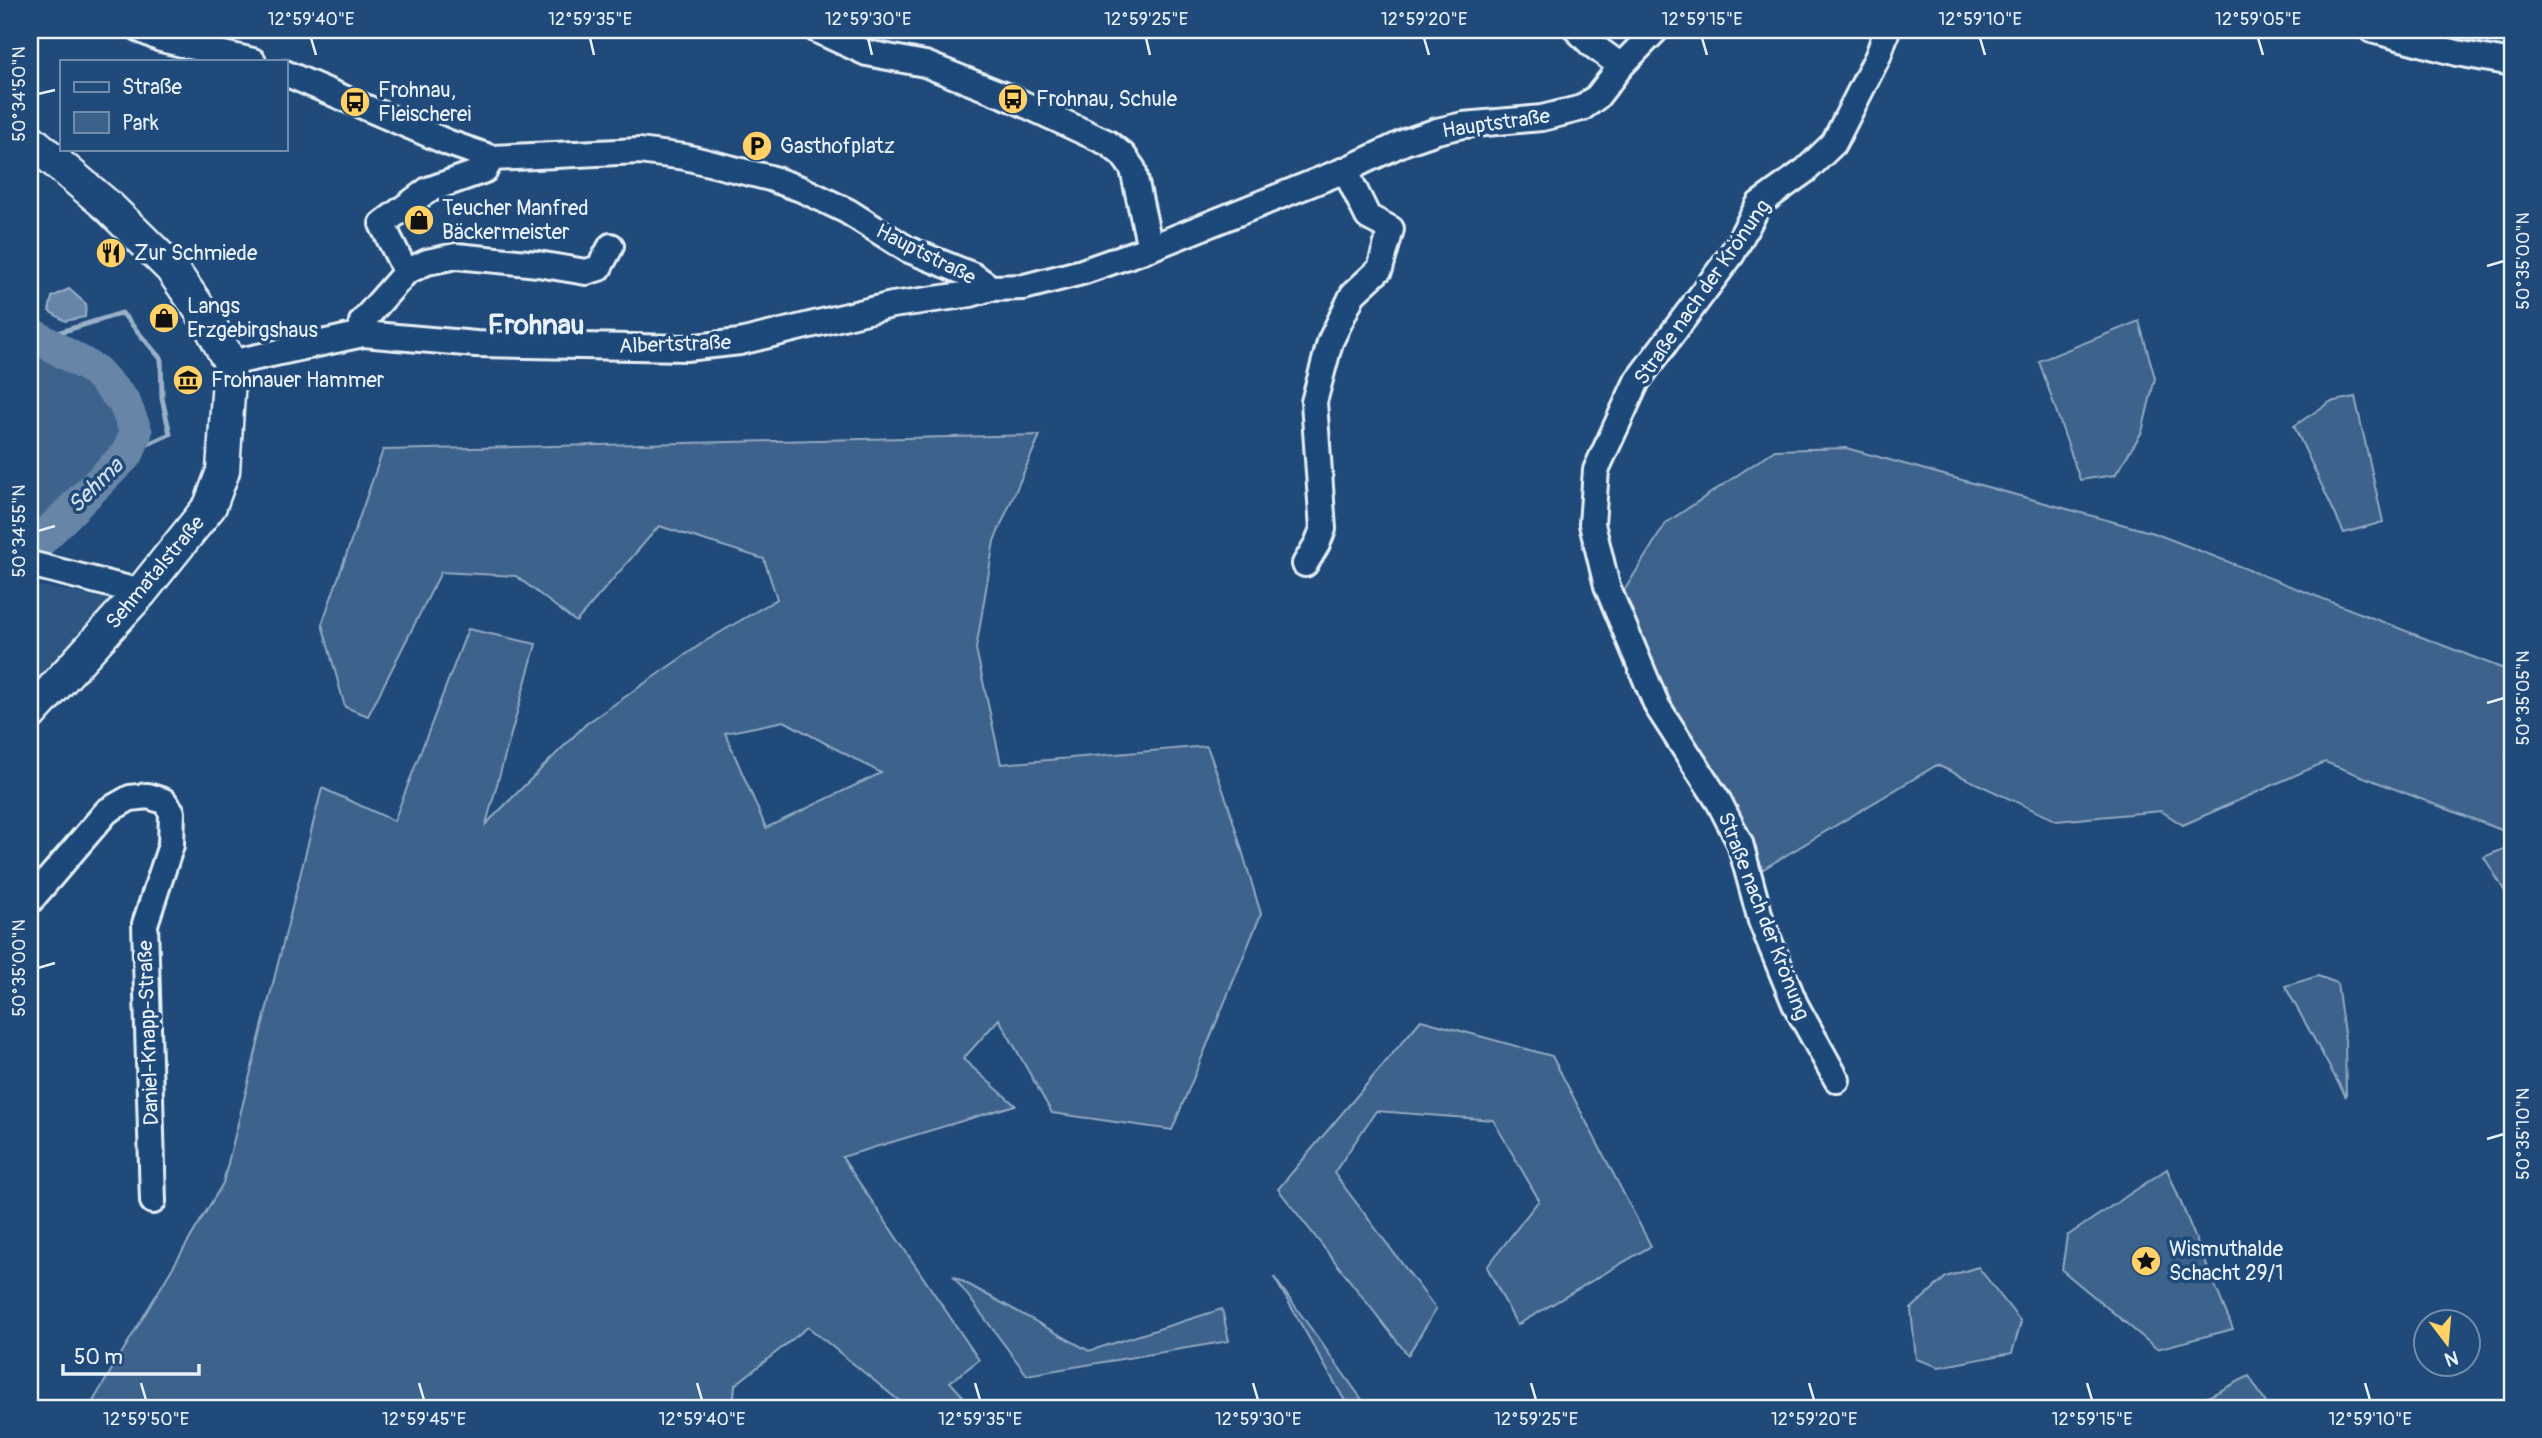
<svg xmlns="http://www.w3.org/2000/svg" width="2542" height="1438" font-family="Pangolin,sans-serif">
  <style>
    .built { fill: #2e5683 }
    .green { fill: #3c628c; stroke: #92aac2; stroke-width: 2; fill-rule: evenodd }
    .water { fill: #6685a7; stroke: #9ab0c7; stroke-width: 2 }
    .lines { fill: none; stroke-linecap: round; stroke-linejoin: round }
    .stream { stroke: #9ab0c7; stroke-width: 5 }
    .river { stroke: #6685a7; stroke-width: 33 }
    .minor-casing { stroke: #e8f1f8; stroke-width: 30 }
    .major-casing { stroke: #e8f1f8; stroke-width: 37 }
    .minor { stroke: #1f4a7a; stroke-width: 24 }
    .major { stroke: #1f4a7a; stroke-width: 32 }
    .ticks { fill: none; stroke: #e8f1f8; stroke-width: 2.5 }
    .labels { text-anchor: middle; stroke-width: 7; stroke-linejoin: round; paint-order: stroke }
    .poi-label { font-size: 21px; fill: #e8f1f8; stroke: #1f4a7a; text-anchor: start }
    .street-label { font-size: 21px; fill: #e8f1f8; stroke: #1f4a7a }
    .water-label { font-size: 23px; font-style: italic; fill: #d4e1ec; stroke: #1f4a7a }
    .district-label { font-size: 28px; font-weight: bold; fill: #e8f1f8; stroke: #1f4a7a }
    .neatline { fill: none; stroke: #e8f1f8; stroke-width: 2.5 }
    .ticks-label { font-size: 18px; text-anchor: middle; fill: #e8f1f8 }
  </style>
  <rect width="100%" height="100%" fill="#1f4a7a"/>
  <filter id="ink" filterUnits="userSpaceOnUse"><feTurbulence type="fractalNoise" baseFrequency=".0143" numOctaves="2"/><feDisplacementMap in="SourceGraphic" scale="14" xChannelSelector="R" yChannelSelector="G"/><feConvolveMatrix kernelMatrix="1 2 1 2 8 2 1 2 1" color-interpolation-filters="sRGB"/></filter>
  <g filter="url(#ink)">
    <path class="built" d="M30,584l82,16 -82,97z"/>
    <g class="green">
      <path d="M30,320l74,47 28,31 -13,12 1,37 -90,95z"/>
      <path d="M2139,321l16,57 -13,54 -27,43 -35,5 -41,-119z"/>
      <path d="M2355,397l28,125 -39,11 -50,-107 36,-24z"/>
      <path d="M1040,435l-46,106 -18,108 25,115 206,-18 21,58 33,110 -89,216 -120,-17 -53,-94 -36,40 52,46 -173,52 137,203 -29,22 24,26h-66l-100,-81 -73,58 -2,23h-644l134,-225 99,-395 72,33 74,-192 68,15 -50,180 100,-100 118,-82 73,-43 -13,-40 -105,-33 -83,96 -60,-46 -75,-4 -73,144 -23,-9 -23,-83 61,-174zM784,721l97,52 -115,55 -41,-95z"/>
      <path d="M1846,448l308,85 355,138 -5,160 -179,-69 -142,63 -22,-14 -104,10 -120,-56 -174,104 -24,-52 -67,-114 -50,-109 44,-71 109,-73z"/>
      <path d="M2511,846l1,1v56l-28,-46z"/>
      <path d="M2318,976l19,7 8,57 1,57 -61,-111z"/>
      <path d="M1421,1020l131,36 99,190 -134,79 -30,-58 52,-67 -46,-80 -117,-9 -42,62 102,136 -28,46 -130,-166z"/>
      <path d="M2167,1169l66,160 -76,20 -95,-79 5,-34z"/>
      <path d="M1978,1267l43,55 -9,31 -73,14 -23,-8 -5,-50 35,-32z"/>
      <path d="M953,1276l136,75 133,-42 7,32 -202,34z"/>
      <path d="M1274,1277l94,131h-19z"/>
      <path d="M2249,1376l20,32h-80l1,-2z"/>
    </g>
    <path class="water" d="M69,289l17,15 -1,13 -20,4 -16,-10 3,-14z"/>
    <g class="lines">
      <path class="stream" d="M41,338l81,-25 39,46 1,39 8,36 -42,19"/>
      <path class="river" d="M30,333l66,38 28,31 12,30 -8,21 -98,98"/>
      <g class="minor-casing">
        <g id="minor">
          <path d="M141,30l20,9 92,22"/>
          <path d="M817,30l50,23 58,11 88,35 95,44 15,12 10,14 17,79"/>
          <path d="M1577,30l14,14 30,22"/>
          <path d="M2372,30l85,23 55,10"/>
          <path d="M285,73l164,70 43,15 147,-7 46,6 85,21 31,11 46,22 60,38 67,27 17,12"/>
          <path d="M406,272l21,-10 29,-6 82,8 48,8 13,-4 12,-22"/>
          <path d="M363,334l-1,-12 44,-50 -24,-48 46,-34 57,-20 7,-12"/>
          <path d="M230,363l133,-29 113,10 210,4 54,-6 152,-37 79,-11 20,-6 33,-1 58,-15 68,-24 195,-78 60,-28 32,-11 26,-6 79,-7 40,-10 15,-11 24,-31 35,-36"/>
          <path d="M30,564l111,28"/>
          <path d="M1305,564l12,-20 6,-15 -9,-127 16,-60 23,-48 27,-25 11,-40 -23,-12 -23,-47"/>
          <path d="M30,901l77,-90 23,-13 18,-2 16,5 8,11 -1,33 -26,79 8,277"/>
          <path d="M1837,1080l-42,-76 -34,-83 -21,-78 -21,-41 -62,-96 -50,-120 -15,-62 4,-54 41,-89 95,-127 27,-50 47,-34 28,-27 44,-87 9,-26"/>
        </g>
      </g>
      <g class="major-casing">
        <path id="major" d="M30,140l79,67 62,61 37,53 22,42 -7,108 -13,35 -69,86 -111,122"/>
      </g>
      <use href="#minor" class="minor"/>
      <use href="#major" class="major"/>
    </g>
  </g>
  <path class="ticks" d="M311,38l5,17M590,38l4,17M868,38l4,17M1146,38l4,17M1424,38l5,17M1702,38l5,17M1980,38l5,17M2258,38l5,17M38,94l17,-4M2487,266l17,-5M38,531l17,-5M2487,703l17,-5M38,968l17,-5M2487,1139l17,-5M141,1383l5,17M419,1383l5,17M697,1383l5,17M975,1383l5,17M1253,1383l5,17M1531,1383l5,17M1809,1383l5,17M2087,1383l5,17M2365,1383l5,17"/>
  <defs>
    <g id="bus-disc" transform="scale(1.575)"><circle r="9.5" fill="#ffd166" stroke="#1f4a7a"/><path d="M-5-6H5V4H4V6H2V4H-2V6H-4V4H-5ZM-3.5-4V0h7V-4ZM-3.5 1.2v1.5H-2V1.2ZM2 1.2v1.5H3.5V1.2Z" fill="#111"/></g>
    <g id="parking-disc" transform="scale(1.575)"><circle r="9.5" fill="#ffd166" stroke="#1f4a7a"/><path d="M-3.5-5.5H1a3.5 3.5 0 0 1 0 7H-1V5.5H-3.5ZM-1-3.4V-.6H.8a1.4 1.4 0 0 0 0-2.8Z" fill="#111"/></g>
    <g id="shop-disc" transform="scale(1.575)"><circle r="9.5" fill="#ffd166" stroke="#1f4a7a"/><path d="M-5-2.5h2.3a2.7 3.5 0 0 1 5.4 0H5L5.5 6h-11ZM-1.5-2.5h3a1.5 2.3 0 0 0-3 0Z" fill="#111"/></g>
    <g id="restaurant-disc" transform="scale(1.575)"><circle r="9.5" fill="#ffd166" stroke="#1f4a7a"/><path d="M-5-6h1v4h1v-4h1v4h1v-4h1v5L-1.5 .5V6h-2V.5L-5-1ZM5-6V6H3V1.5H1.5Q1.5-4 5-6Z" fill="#111"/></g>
    <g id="museum-disc" transform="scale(1.575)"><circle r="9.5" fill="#ffd166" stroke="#1f4a7a"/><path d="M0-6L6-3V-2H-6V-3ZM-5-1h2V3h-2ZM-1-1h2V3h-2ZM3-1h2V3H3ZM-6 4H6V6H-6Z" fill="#111"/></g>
    <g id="sight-disc" transform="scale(1.575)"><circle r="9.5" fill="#ffd166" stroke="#1f4a7a"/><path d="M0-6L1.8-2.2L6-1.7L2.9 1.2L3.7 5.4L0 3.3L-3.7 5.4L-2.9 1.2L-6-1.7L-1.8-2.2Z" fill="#111"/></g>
  </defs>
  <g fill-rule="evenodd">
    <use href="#bus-disc" x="1013" y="99"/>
    <use href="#bus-disc" x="355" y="102"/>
    <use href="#parking-disc" x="757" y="146"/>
    <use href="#shop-disc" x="419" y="220"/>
    <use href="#restaurant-disc" x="111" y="253"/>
    <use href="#shop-disc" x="164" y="318"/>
    <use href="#museum-disc" x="188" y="380"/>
    <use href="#sight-disc" x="2146" y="1261"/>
  </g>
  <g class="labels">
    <g class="poi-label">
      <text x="378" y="97">Frohnau,<tspan x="378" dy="24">Fleischerei</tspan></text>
      <text x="1036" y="106">Frohnau, Schule</text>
      <text x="780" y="153">Gasthofplatz</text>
      <text x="442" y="215">Teucher Manfred<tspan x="442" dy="24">Bäckermeister</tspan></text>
      <text x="134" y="260">Zur Schmiede</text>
      <text x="187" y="313">Langs<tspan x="187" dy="24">Erzgebirgshaus</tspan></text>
      <text x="211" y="387">Frohnauer Hammer</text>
      <text x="2169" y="1256">Wismuthalde<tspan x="2169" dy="24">Schacht 29/1</tspan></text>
    </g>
    <g class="street-label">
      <text transform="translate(1496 123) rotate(-8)" y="7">Hauptstraße</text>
      <text transform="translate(926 254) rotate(27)" y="7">Hauptstraße</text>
      <text transform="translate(1702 292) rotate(-55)" y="7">Straße nach der Krönung</text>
      <text transform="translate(675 344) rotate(-2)" y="7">Albertstraße</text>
      <text transform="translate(155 572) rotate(-50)" y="7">Sehmatalstraße</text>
      <text transform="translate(1764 916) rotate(69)" y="7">Straße nach der Krönung</text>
      <text transform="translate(148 1033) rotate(-92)" y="7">Daniel-Knapp-Straße</text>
    </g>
    <g class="water-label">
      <text transform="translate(95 485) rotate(-45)" y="8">Sehma</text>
    </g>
    <g class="district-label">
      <text x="536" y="334">Frohnau</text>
    </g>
  </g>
  <rect width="2542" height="1438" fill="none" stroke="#1f4a7a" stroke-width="77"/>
  <rect x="60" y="60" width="228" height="91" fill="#1f4a7a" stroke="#6f8dac" stroke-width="2"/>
  <rect x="74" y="82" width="35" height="10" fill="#1f4a7a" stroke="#6f8dac" stroke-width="2"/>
  <text x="122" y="94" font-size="21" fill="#e8f1f8">Straße</text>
  <rect x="74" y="112" width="35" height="21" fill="#3c628c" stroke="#6f8dac" stroke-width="2"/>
  <text x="122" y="130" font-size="21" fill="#e8f1f8">Park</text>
  <g transform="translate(2447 1343) rotate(164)"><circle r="33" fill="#1f4a7a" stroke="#6f8dac" stroke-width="2"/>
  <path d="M0-5L12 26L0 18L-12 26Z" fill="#ffd166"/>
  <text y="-10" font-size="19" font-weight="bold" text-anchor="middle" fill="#e8f1f8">N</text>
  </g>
  <path d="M63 1364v10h136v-10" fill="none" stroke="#e8f1f8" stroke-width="3.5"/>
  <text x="74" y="1364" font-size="21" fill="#e8f1f8" stroke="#1f4a7a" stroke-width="5" paint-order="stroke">50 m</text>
  <rect x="38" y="38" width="2466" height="1362" class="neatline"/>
  <g class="ticks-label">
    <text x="311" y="25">12°59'40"E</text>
    <text x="590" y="25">12°59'35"E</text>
    <text x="868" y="25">12°59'30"E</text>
    <text x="1146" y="25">12°59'25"E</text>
    <text x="1424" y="25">12°59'20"E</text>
    <text x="1702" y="25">12°59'15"E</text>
    <text x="1980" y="25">12°59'10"E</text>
    <text x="2258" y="25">12°59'05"E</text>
    <text transform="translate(19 94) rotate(-90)" y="6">50°34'50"N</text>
    <text transform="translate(2523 261) rotate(-90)" y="6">50°35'00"N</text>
    <text transform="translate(19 531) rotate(-90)" y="6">50°34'55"N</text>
    <text transform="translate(2523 698) rotate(-90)" y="6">50°35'05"N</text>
    <text transform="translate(19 968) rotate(-90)" y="6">50°35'00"N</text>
    <text transform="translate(2523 1134) rotate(-90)" y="6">50°35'10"N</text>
    <text x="146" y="1425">12°59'50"E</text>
    <text x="424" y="1425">12°59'45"E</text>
    <text x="702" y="1425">12°59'40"E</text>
    <text x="980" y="1425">12°59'35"E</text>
    <text x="1258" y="1425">12°59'30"E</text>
    <text x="1536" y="1425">12°59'25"E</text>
    <text x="1814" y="1425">12°59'20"E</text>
    <text x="2092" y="1425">12°59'15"E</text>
    <text x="2370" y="1425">12°59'10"E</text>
  </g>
</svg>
